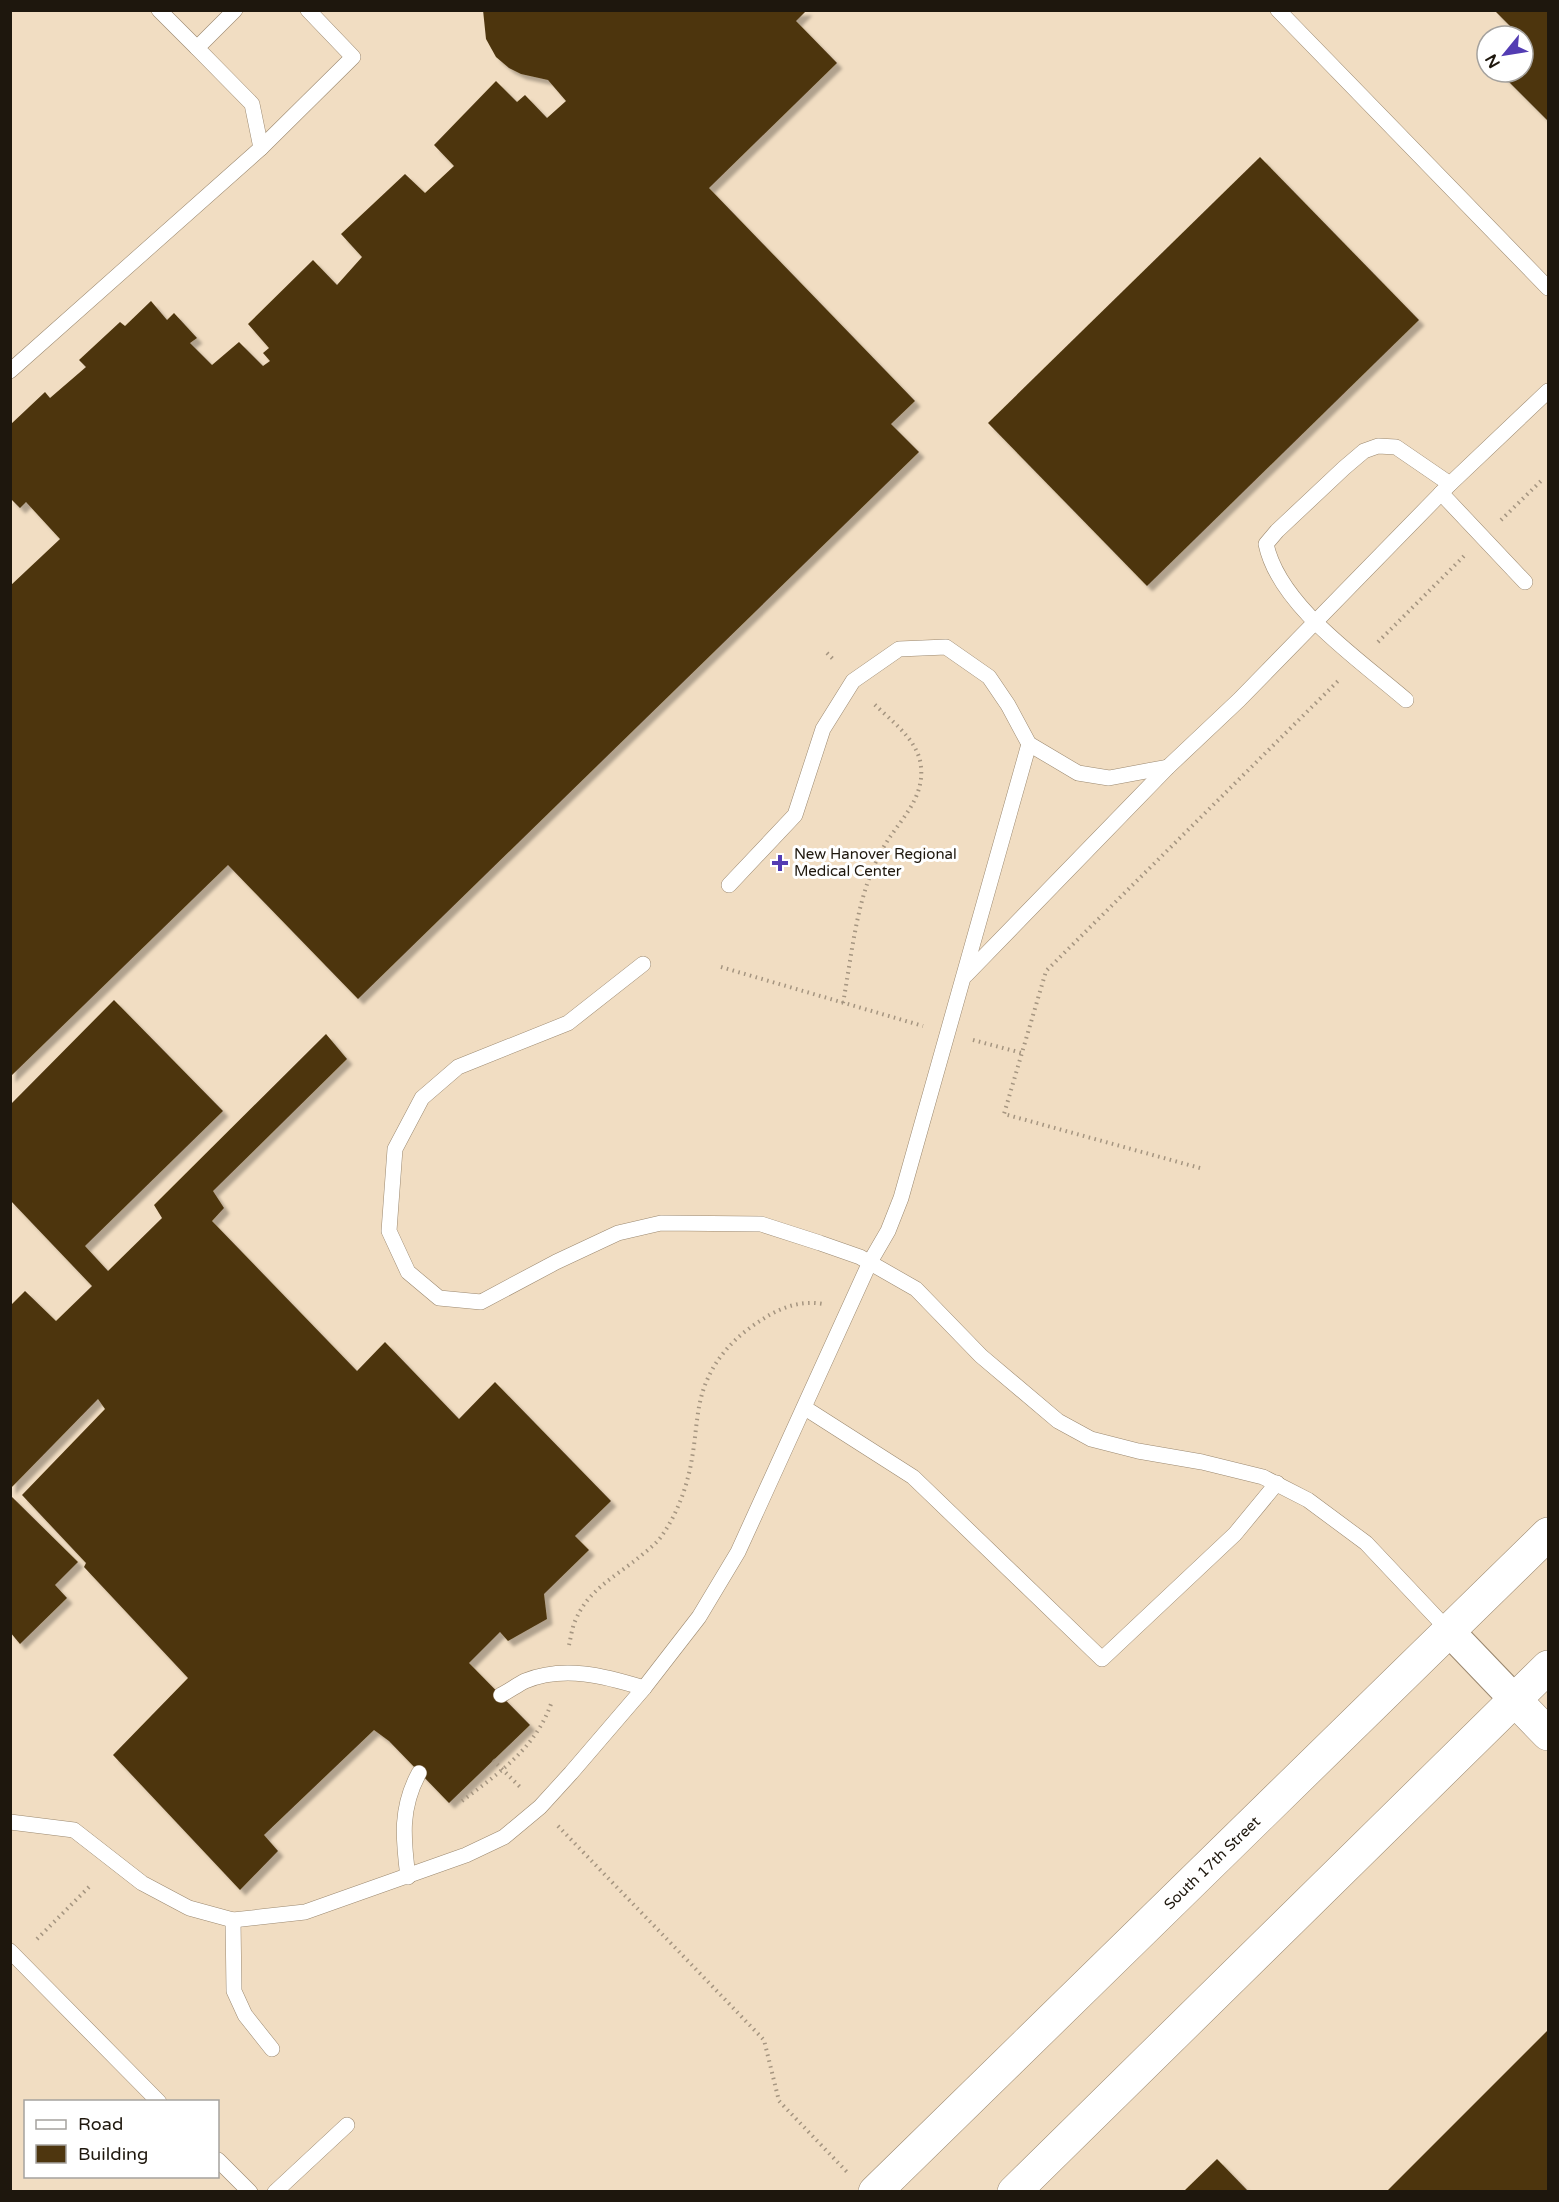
<svg xmlns="http://www.w3.org/2000/svg" width="1559" height="2202" font-family="'Varela Round',sans-serif">
  <style>
    .building { fill: #4e360f; filter: url(#shadow) }
    .lines { fill: none; stroke-linecap: round; stroke-linejoin: round }
    .service-casing { stroke: #9b886f; stroke-width: 16 }
    .minor-casing { stroke: #9b886f; stroke-width: 32 }
    .tertiary-casing { stroke: #9b886f; stroke-width: 34 }
    .secondary-casing { stroke: #9b886f; stroke-width: 34 }
    .path { stroke: #a59580; stroke-width: 4; stroke-dasharray: 1.5 4.5; stroke-linecap: butt }
    .service { stroke: #fff; stroke-width: 15 }
    .minor { stroke: #fff; stroke-width: 30 }
    .tertiary { stroke: #fff; stroke-width: 33 }
    .secondary { stroke: #fff; stroke-width: 33 }
    .poi-dot { fill: #533cb3; stroke: #fff; stroke-width: 2 }
    .labels { text-anchor: middle; stroke-width: 6; stroke-linejoin: round; paint-order: stroke }
    .poi-label { font-size: 15px; fill: #1e170d; stroke: #fff; text-anchor: start }
    .street-label { font-size: 15px; fill: #1e170d; stroke: #fff }
  </style>
  <defs>
    <filter id="shadow"><feDropShadow dx="5.5" dy="5.5" stdDeviation="1.5" flood-color="#0004"/></filter>
  </defs>
  <rect width="100%" height="100%" fill="#f1ddc2"/>
  <g class="building">
    <path d="M483,10h324l-11,11 41,42 -128,125 206,213 -24,23 28,28 -561,547 -130,-134 -218,212v-491l50,-47 -34,-37 -6,6 -10,-10v-73l35,-33 5,6 36,-31 -7,-7 41,-38 5,4 26,-25 16,19 7,-7 23,25 -7,5 22,22 27,-23 24,24 7,-5 -7,-8 6,-5 -21,-24 65,-64 24,25 25,-28 -21,-23 64,-60 20,19 29,-27 -20,-21 62,-64 21,21 8,-7 22,23 19,-17 -18,-21 -27,-6 -12,-6 -13,-11 -10,-18z"/>
    <path d="M1494,10h54v111l-49,-49h24v-36h-22l9,-10z"/>
    <path d="M1260,157l159,163 -272,266 -159,-163z"/>
    <path d="M114,1000l109,111 -138,135 23,25 54,-53 -8,-13 172,-171 21,25 -134,132 11,17 -12,13 145,150 28,-29 74,77 36,-37 116,119 -36,35 14,14 -45,44 3,25 -39,22 -8,-9 -31,31 61,62 -81,78 -60,-62 -15,-11 -110,105 14,16 -38,39 -127,-135 75,-77 -104,-111 2,-4 -64,-68 83,-86 -7,-10 -88,90v-183l15,-15 31,30 36,-35 -82,-86v-95z"/>
    <path d="M10,1495l68,67 -23,23 12,13 -47,46 -10,-12z"/>
    <path d="M1548,2030v162h-159l-1,-2z"/>
    <path d="M1217,2159l32,33h-66z"/>
  </g>
  <g class="lines">
    <g class="service-casing">
      <g id="service">
        <path d="M159,10l38,38"/>
        <path d="M1278,10l270,278"/>
        <path d="M261,148l92,-91 -45,-47"/>
        <path d="M10,371l251,-223 -9,-44 -55,-56 38,-38"/>
        <path d="M1441,493l84,89"/>
        <path d="M1406,700c-46,-40 -127,-94 -140,-156l11,-13 67,-63 20,-17 14,-5 18,1 54,37"/>
        <path d="M729,885l66,-70 28,-86 30,-48 46,-32 47,-2 43,30 19,28 21,39 49,29 31,5 59,-11"/>
        <path d="M643,964l-75,59 -110,44 -36,31 -27,51 -6,82 19,41 31,26 42,4 75,-40 62,-29 43,-10 100,1 59,19 40,14 56,32 65,67 77,65 33,18 47,12 64,11 61,15 45,23 58,43 83,88"/>
        <path d="M966,975l202,-208 71,-67 211,-216 98,-93"/>
        <path d="M805,1408l108,69 189,182 133,-125 42,-51"/>
        <path d="M501,1695c8,-4 16,-10 24,-14 39,-16 80,-5 119,7"/>
        <path d="M10,1822l64,8 68,53 47,25 44,12 72,-8 161,-57 38,-18 36,-30 31,-34 73,-85 55,-71 39,-65 132,-290 18,-31 13,-33 128,-454"/>
        <path d="M408,1877c-5,-39 -8,-69 11,-104"/>
        <path d="M233,1920l1,71 11,24 27,34"/>
        <path d="M10,1951l149,151"/>
        <path d="M218,2160l32,32"/>
        <path d="M275,2192l72,-67"/>
      </g>
    </g>
    <g class="minor-casing">
      <path id="minor" d="M1449,1631l66,69"/>
    </g>
    <g class="tertiary-casing">
      <path id="tertiary" d="M1515,1700l33,34"/>
    </g>
    <g class="secondary-casing">
      <g id="secondary">
        <path d="M875,2192l673,-658"/>
        <path d="M1014,2192l534,-525"/>
      </g>
    </g>
    <g class="path">
      <path d="M1501,520l42,-41"/>
      <path d="M1378,642l86,-86"/>
      <path d="M827,653l8,8"/>
      <path d="M721,967l202,59"/>
      <path d="M843,1003c10,-54 14,-116 45,-163 15,-23 36,-43 33,-73 -2,-27 -31,-47 -49,-65"/>
      <path d="M973,1040l49,13"/>
      <path d="M1200,1168l-196,-54 42,-143 294,-292"/>
      <path d="M569,1645c2,-8 3,-18 7,-26 12,-28 38,-42 61,-60 8,-7 20,-15 26,-25 15,-22 25,-50 29,-76 5,-27 4,-55 16,-80 11,-25 32,-45 55,-59 18,-12 39,-19 60,-15"/>
      <path d="M493,1760l29,29"/>
      <path d="M462,1801c37,-28 75,-54 90,-100"/>
      <path d="M558,1826l206,214 15,61 68,71"/>
      <path d="M37,1939l55,-55"/>
    </g>
    <use href="#service" class="service"/>
    <use href="#minor" class="minor"/>
    <use href="#tertiary" class="tertiary"/>
    <use href="#secondary" class="secondary"/>
  </g>
  <path class="poi-dot" d="M777 854h6v6h6v6h-6v6h-6v-6h-6v-6h6z"/>
  <g class="labels">
    <g class="poi-label">
      <text x="794" y="859">New Hanover Regional<tspan x="794" dy="17">Medical Center</tspan></text>
    </g>
    <g class="street-label">
      <text transform="translate(1212 1863) rotate(-44)" y="5">South 17th Street</text>
    </g>
  </g>
  <rect width="1559" height="2202" fill="none" stroke="#1e170d" stroke-width="24"/>
  <rect x="24" y="2100" width="195" height="78" fill="#ffffff" stroke="#a5a29e" stroke-width="1.5"/>
  <rect x="36" y="2120" width="30" height="9" fill="#ffffff" stroke="#a5a29e" stroke-width="1.5"/>
  <text x="78" y="2130" font-size="18" fill="#1e170d">Road</text>
  <rect x="36" y="2145" width="30" height="18" fill="#4e360f" stroke="#a5a29e" stroke-width="1.5"/>
  <text x="78" y="2160" font-size="18" fill="#1e170d">Building</text>
  <g transform="translate(1505 54) rotate(240)"><circle r="28" fill="#ffffff" stroke="#a5a29e" stroke-width="1.5"/>
  <path d="M0-4.5L10 22L0 15L-10 22Z" fill="#533cb3"/>
  <text y="-9" font-size="16" font-weight="bold" text-anchor="middle" fill="#1e170d">N</text>
  </g>
</svg>
